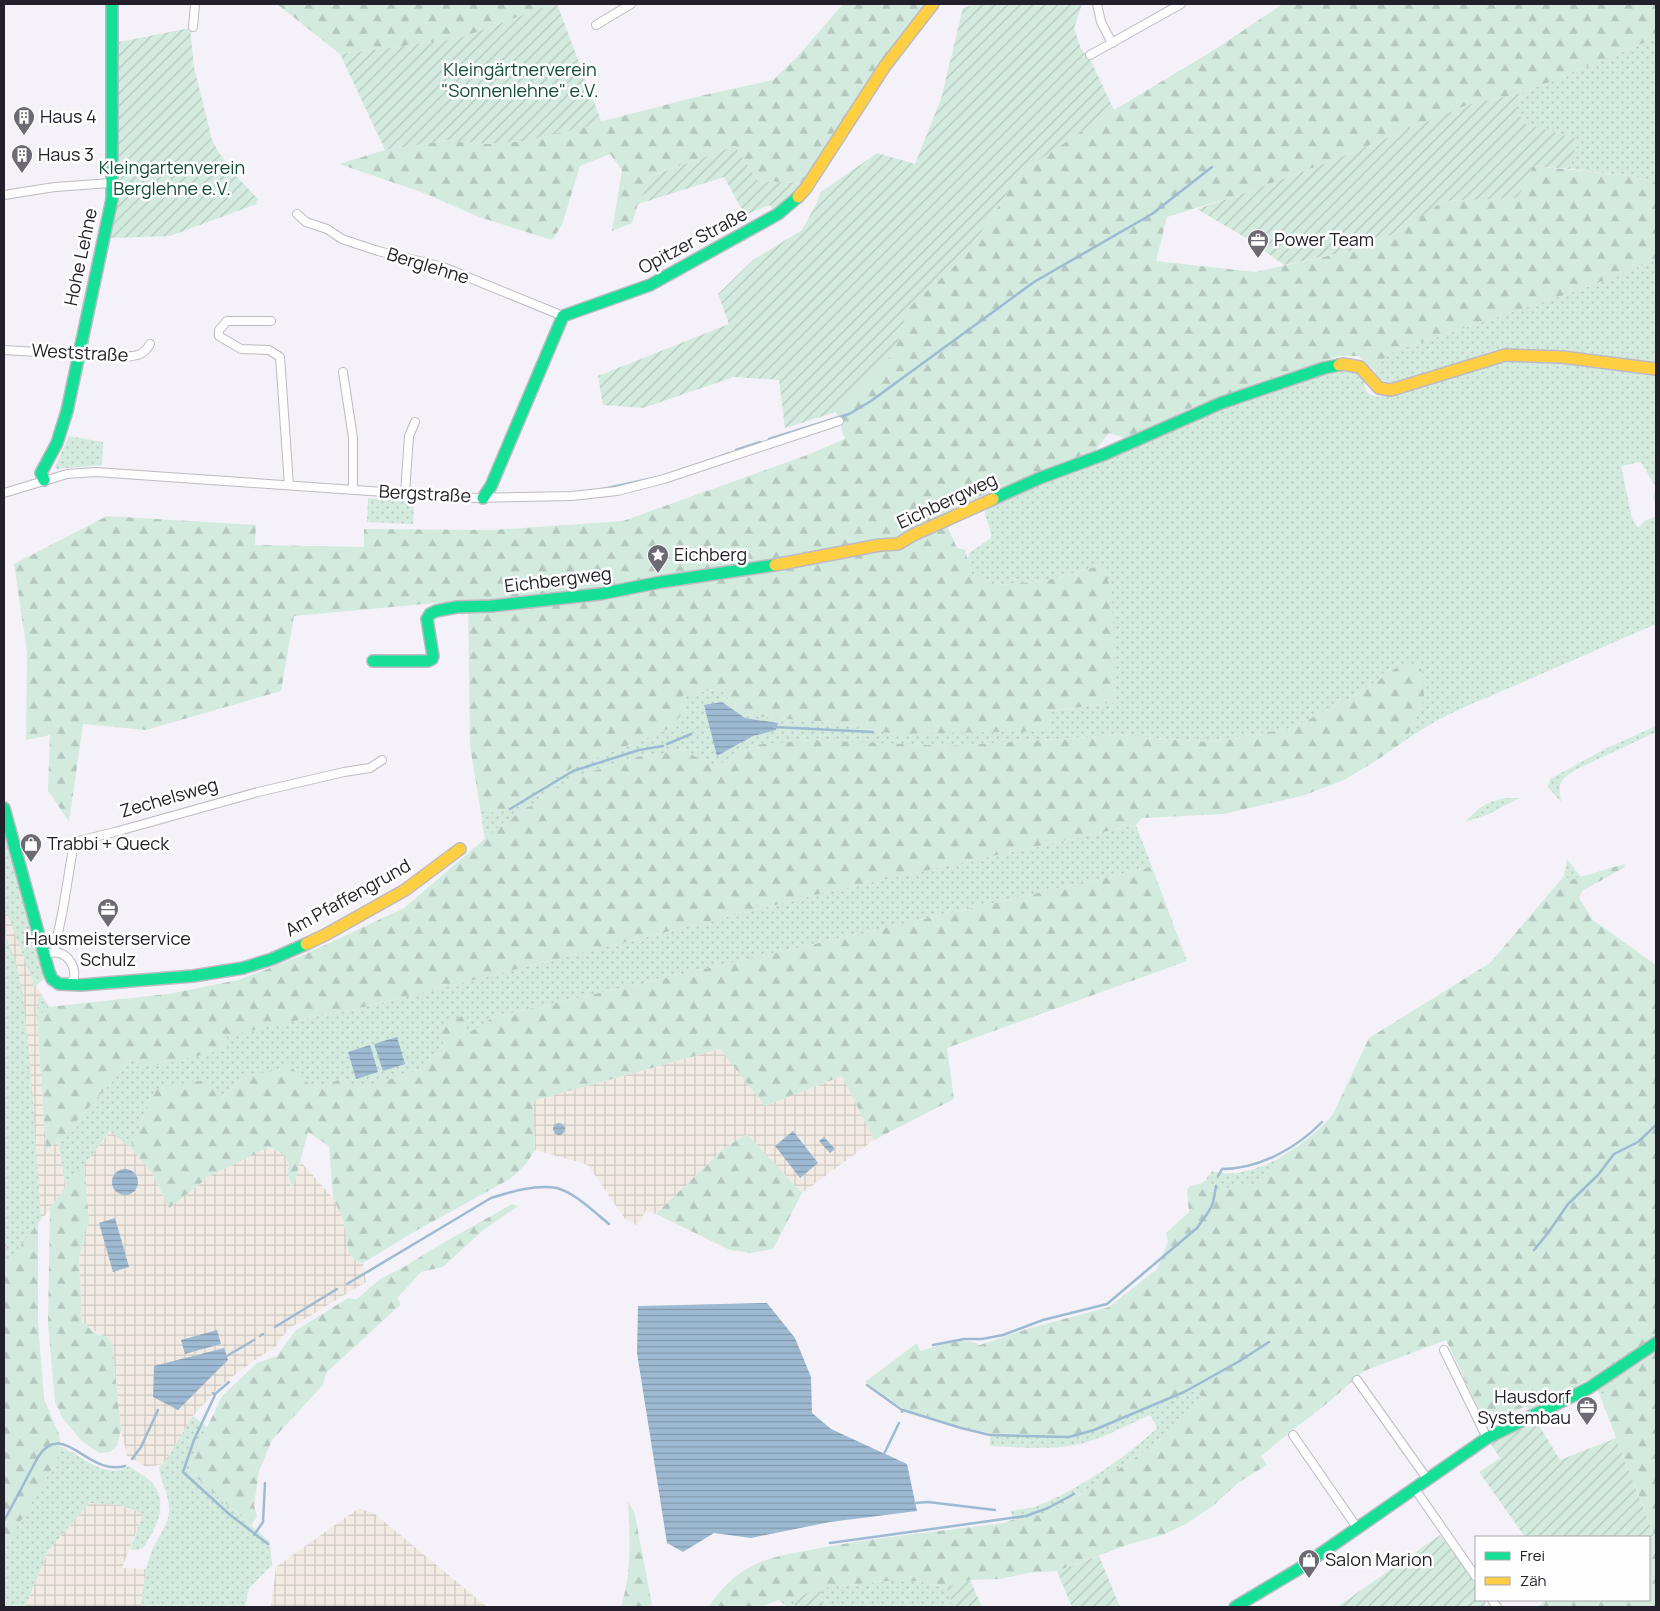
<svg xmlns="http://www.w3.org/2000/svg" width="1660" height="1611" font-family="Manrope,sans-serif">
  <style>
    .industrial { fill: url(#industrial-grid) }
    .grass { fill: url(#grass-dots); fill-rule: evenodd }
    .forest { fill: url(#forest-firs) }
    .garden { fill: url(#garden-furrows) }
    .water { fill: url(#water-rules) }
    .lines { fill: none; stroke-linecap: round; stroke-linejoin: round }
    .stream { stroke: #9ebad2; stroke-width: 2.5 }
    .street-casing { stroke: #bdbac2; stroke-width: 10 }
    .fast-casing { stroke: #bdbac2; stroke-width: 14 }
    .slow-casing { stroke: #bdbac2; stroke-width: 14 }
    .street { stroke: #fdfdfe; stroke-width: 8 }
    .fast { stroke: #16e098; stroke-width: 11 }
    .slow { stroke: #ffcf43; stroke-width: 11 }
    .labels { text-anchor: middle; stroke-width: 5; stroke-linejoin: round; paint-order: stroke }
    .park-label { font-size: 18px; fill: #114e34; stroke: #fefefe }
    .poi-label { font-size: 18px; fill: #24202b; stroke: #fefefe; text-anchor: start }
    .street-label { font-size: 18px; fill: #24202b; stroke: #fefefe }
  </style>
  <defs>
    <pattern id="industrial-grid" width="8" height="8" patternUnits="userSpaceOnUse" patternTransform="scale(1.25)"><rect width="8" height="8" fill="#f2ebe3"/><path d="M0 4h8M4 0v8" fill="none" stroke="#cfc9c3"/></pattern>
    <pattern id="grass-dots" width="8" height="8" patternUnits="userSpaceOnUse" patternTransform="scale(1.25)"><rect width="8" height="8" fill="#d3eadf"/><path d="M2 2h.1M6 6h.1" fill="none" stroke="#b5c8c0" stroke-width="1.8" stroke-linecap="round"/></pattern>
    <pattern id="forest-firs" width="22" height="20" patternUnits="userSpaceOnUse" patternTransform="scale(1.25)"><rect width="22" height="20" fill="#d3eadf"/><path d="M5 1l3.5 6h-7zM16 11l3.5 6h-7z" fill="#b5c8c0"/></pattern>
    <pattern id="garden-furrows" width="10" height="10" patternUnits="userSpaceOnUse" patternTransform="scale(1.25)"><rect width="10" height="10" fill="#d3eadf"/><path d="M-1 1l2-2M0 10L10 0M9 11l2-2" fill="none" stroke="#b5c8c0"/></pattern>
    <pattern id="water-rules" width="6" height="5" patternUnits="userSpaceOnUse" patternTransform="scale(1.25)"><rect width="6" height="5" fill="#9ebad2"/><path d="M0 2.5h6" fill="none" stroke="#8197ab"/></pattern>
  </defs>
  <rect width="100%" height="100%" fill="#f4f2f8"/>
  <g class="industrial">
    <path d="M4,831l42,146 -10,8 13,22 -12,11 9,132 12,-8 8,46 -62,80z"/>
    <path d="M720,1049l45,57 77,-30 32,64 -72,53 -55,-59 -24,15 -67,65 -10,-3 -9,14 -12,-6 -37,-54 -53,-15 -2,-49z"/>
    <path d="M111,1131l20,17 21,25 17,35 41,-32 59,-29 14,6 5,7 1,22 3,6 9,-26 32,36 10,21 6,34 7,8 7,2 3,19 -78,47 -12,17 -24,16 -33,25 -26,29 -29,48 -17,3 -20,-11 -6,-26 -9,-87 -30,-21 -3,-64 10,-37 -5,-58z"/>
    <path d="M89,1503l32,2 22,9 -21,54 24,1 -5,38h-116l23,-56z"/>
    <path d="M359,1508l16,6 112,93h-216l5,-40z"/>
  </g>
  <g class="grass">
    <path d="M1656,38v145l-24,-7 -62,-7 6,-30 -50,-15 -10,-14 6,-17z"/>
    <path d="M1656,260v104l-130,-14 -25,-1 -15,4 -71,26 -24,4 -13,-4 -3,-7 8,-13 12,-8 187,-62z"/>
    <path d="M1524,357l132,15v131l-3,-6 3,-9 -15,-26 -20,4 11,52 6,10 8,-8 10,-3v107l-170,74c-29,11 -54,24 -80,42l18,-41 -22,-35 -49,33 -61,31 -85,14 -90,-7 -167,11 -62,-2 -134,1 -38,21 -37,-17 -18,5 -20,2 -64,20 -75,48 -17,17 -5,-34 17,7 75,-46 96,-39 14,-33 37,-8 24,27 89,8 63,11 221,-32 -2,-38 -12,-99 -58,16 -47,4 -25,-11 -4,-14 1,-7 22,-15c1,-11 -6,-16 -6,-27l6,-6c87,-39 175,-77 265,-110 29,-10 72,-30 103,-25l7,8 -2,7 3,8 10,4 26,-7 85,-28zM722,702l22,16 34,5 -2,7 -23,6 -36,20z"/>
    <path d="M69,436l34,6 -1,23 -45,4 -2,-2z"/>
    <path d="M368,498l46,3 -1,23 -46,-2z"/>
    <path d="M1656,726v6l-81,38c-16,10 -17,13 -14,32l-13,-15 2,-8 55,-30z"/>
    <path d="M1506,798h13l-30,16 -24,8c15,-15 20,-20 41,-24z"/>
    <path d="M1136,825l16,42 -658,150 -27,18v-21l-23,36 -20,19 -64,19 -18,-9 -29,9 -69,-11 -24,22 -65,-10 -24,59 -21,-17 -44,57 -8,-46 73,-82 96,-11 -1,-13 86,-19 44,-8 471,-117z"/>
    <path d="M4,831l42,146 -13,11v-7l-29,-75z"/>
    <path d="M1567,859l14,18 -11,3 -6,-4z"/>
    <path d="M4,930l13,37 5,22 8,72 11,158 -37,49 3,-24 -3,-1z"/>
    <path d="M41,994l8,13 -12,11 1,-18z"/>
    <path d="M1276,1160l2,5 -18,18 -45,7 -12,-7 9,-12c21,7 44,-2 64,-11z"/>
    <path d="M1656,1339v12l-16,11 -40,34 -8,-18 28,-22z"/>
    <path d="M1185,1391l13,1 5,7c-23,32 -77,65 -111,87 -10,6 -21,15 -32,21 -15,7 -31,12 -47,13l-2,-9c8,-2 18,-2 26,-5 38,-14 91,-50 120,-78l-7,-13c-24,10 -49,25 -75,30 -27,5 -57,2 -85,1v-13l79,3 25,-7z"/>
    <path d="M193,1416l14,11 -18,38 2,8 79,69 2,23 -23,23 -4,19h-104c2,-19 4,-38 11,-57 5,-12 16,-24 17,-38 1,-17 -9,-30 -10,-45l5,-4z"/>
    <path d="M60,1446c20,9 47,35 69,20 8,6 20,12 25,19 14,21 2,43 -10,62l-6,3h-8l13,-36 -22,-9 -32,-2 -41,48 -23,56h-21v-50l2,-13 51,-84z"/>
    <path d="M887,1581h29l30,6 8,20h-130l-4,-19z"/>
    <path d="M795,1598v9h-8l-8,-7z"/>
  </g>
  <g class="forest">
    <path d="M277,4h277l-97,35 -117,15z"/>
    <path d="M843,4h83l-45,57 -77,122 -46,-2 -23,-35 -83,30 -14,28 -6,19 -20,8 10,-61 -12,-16 -30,12 -18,59 -10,15 -73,-23 -55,-24 -85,-29 46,-14 63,-10 38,4 39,-3 179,-46 69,-15 24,-23z"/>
    <path d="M1283,4h373v34l-134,55 -55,12 -138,57 -84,31 -78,24 -11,44 99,11 95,-21 49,-19 44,-31 74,-3 16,-32 99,10 24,7v77l-74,29 -187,62 -12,8 -8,13 -16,-16h-20l-55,18 -91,33 -68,31 -16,-5 -15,19 -109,42 -43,21 15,33 8,2 7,24 25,11 47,-4 58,-16 10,27 4,110 -64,9 -4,20 -153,3 -63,-11 -89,-8 -24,-27 -37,8 4,14 -18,19 -96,39 -75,46 -17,-7 -10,-61 -2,-146 -174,16 -13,75 -135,39 -63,-6 -14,98 -21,-32 2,-55 -24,5 1,-88 -13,-88 93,-48 149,9 -1,20 109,2v-18l128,1 131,-9 184,-66 38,-16 -9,-27 57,-59 15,-45 57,-52 57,-85 92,-61 100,-60z"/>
    <path d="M1402,664l17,1 4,9 1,25 -18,41 -32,22 -30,18 -39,15 -81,19 -82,4 -6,7 -309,67 -471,117 -44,8 -85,19v13l-78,18 -18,-7 -73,82 -12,8 -9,-132 12,-11 119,-13 70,-14 68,-26 98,-46 98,-84 75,-48 64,-20 20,-2 18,-5 37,17 38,-21 55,-5 141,6 167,-11 91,7 84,-14 61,-31z"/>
    <path d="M1624,864l1,3 -43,24 -3,7 14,22 63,45v374l-30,19 -6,-2 -28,22 -64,32 -2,-4 -40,19 -40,-85 -82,31 -40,35 -29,22 -34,28 6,9 -28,17 -25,23 -25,17 -26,13 -33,9 -73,27 -29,2 -28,6 -30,1 -24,7 -30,-6h-29l-67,7 -25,10 -16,2 -19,7h-52c12,-16 25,-32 44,-41 19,-10 43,-13 63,-17 62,-12 127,-18 190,-26 6,-5 15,-3 22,-5 11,-2 22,-7 33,-11 11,-5 21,-14 32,-21 34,-22 88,-55 111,-87l-5,-7 -13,-1 -91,38 -25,7 -79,-3 -29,-6 -57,-18 -39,-27 52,-39 3,8c18,-5 44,-16 60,-6l50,-17 79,-21 48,-38 11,-27 -2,-9 23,-21 -2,-22 3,-4 13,-3 12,7 45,-7 18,-18 -2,-5c22,-14 41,-26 57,-46l36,-76 121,-75 74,-87 6,4z"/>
    <path d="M1152,867l35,94 -240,87 7,51 -80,41 -32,-64 -77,30 -45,-57 -187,52 2,49 -9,14 -16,15 -98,54 -49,30 -7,-2 -7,-8 -6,-34 -10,-21 -4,-52 -21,-14 -15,56c-13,-20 9,-28 -24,-41l-59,29 -41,32 -17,-35 -21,-25 24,-59 50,-9 15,19 24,-22 46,-11 23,22 29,-9 18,9 64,-19 20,-19 -4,-24 27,-12v20l27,-17z"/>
    <path d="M747,1134l55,59 -29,56 -22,4 -21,-3 -74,-36 67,-65z"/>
    <path d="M84,1163l5,58 -10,37 3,64 16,13 8,1 6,7 9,87 -4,16 -7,6 -11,1 -17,-12 -19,-22 -8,-17 -7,-78 2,-116z"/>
    <path d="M512,1204l6,2 -36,25 -39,36 -22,5 -24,26 4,6 -75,69 -3,12 -51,55 -13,31 -5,34 3,12 -6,8 -60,-52 -2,-8 33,-69 35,-33 20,-7 18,-25 53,-33 9,1 23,-20 22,-11 39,-24z"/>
    <path d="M38,1223v100l6,76 15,35 1,12 -3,14 -50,84 -3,13v-289z"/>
    <path d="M1656,1351v256h-120l11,-7h102v-62l5,-3 -54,-139 4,-3v-5z"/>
    <path d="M628,1501l7,14 17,90 -8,2h-23c11,-35 9,-70 7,-106z"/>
  </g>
  <g class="garden">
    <path d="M554,4h3l45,119 -77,18 -39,3 -38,-4 -63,10 -45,-96 117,-15z"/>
    <path d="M976,4h106l-8,24 7,21 9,10 24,51 -92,61 -57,85 -57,52 -14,45 -58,59 -51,16 -6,-48 -45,-3 -91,31 -40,-3 -5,-29 131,-52 -11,-30 35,-34 49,-30 13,-24 6,-14 56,-39 38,11 26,-65 22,-91z"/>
    <path d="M190,28l4,39 18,73 7,13 21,27 19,20 -3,1 1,3 -87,32 -60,2 9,-52v-144z"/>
    <path d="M1522,93l-6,17 10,14 51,15 -7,30 -37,-3 -15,32 -75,3 -44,31 -49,19 -66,14 -38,-27 -49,-29 48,-16 84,-31 138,-57z"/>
    <path d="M735,146l23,35 46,2 -7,10 -23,19 -4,-7 -25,10 -21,-38 -86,27 14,-28z"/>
    <path d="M1537,1422l23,38 56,-22 38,97 -5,3 -124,-1 -46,-65 21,-14 -10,-15z"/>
    <path d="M1440,1535l14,19 5,2 17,25v19h10l-1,7h-148z"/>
    <path d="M1099,1556l21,51h-48l-15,-36z"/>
    <path d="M970,1580l12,27h-28l-8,-20z"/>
    <path d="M820,1588l4,19h-29v-9z"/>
  </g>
  <g class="water">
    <path d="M722,702l23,16 33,5 -2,7 -23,6 -36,20 -13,-51z"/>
    <path d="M397,1037l8,27 -22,7 -9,-27z"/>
    <path d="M370,1045l8,27 -22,7 -8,-27z"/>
    <circle cx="559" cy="1129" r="6"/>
    <path d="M793,1131l25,32 -18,15 -25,-32z"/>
    <path d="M824,1137l11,12 -5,4 -11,-12z"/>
    <circle cx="125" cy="1182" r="13"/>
    <path d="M115,1218l14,49 -16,5 -14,-49z"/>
    <path d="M767,1303l28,35 16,39 1,36 19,16 76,35 10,47 -87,11 -79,16 -37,-5 -31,19 -16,-9 -30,-190 1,-47z"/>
    <path d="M217,1330l4,14 -36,10 -4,-14z"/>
    <path d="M224,1348l4,12 -50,50 -25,-13 1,-31z"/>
  </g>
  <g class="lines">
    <g class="stream">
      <path d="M769,439l80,-25 22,-13 163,-119 118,-68 60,-47"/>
      <path d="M736,450l24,-8"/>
      <path d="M714,459l15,-6"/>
      <path d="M603,489l55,-12"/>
      <path d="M774,727l99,5"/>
      <path d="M667,744l24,-10"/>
      <path d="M510,809l63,-38 66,-21 24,-4"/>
      <path d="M1218,1176l4,-7c37,0 75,-21 100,-47"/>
      <path d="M1534,1250l14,-17 20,-29 30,-29 16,-21 24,-12 18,-17"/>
      <path d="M347,1284l144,-86c19,-6 45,-14 66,-10 18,5 37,24 52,36"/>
      <path d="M275,1327l62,-38"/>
      <path d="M260,1336l3,-2"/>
      <path d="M933,1345l31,-6h18l21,-4 40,-15 64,-16 90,-76 12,-17 4,-8 3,-17"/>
      <path d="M225,1357l29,-17"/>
      <path d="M867,1385l35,25"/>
      <path d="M213,1393l2,2 -21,45 -11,32 46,42 39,30"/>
      <path d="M215,1394l14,-12"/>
      <path d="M902,1412l1,-2 58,18 29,7 79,2 25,-7 90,-38 54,-30 31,-20"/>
      <path d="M884,1454l15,-31"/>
      <path d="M132,1459l9,-12 17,-37"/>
      <path d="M915,1503l13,-1 67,8"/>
      <path d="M4,1521l34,-64c25,-39 50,20 87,9"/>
      <path d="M254,1535l9,-13 2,-39"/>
      <path d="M830,1543l196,-27 22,-8 26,-14"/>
    </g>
    <g class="street-casing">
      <g id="street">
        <path d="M1097,4l4,18 11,21"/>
        <path d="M596,25l35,-21"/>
        <path d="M193,27l2,-23"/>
        <path d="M1090,55l91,-51"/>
        <path d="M4,195l51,-8 56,-4"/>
        <path d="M297,214l9,8 21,7 15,10 36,12 65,16 120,49"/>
        <path d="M271,321h-44l-8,9v6l22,13 28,1 11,7 9,128"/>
        <path d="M4,350l116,7c14,-1 23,0 30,-13"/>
        <path d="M343,372l10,66v52"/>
        <path d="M4,493l63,-19 29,-2 374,26 102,-2 45,-5 47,-12 175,-58"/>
        <path d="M405,493l4,-57 6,-14"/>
        <path d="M54,952l9,-43 11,-67 41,-10 143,-40 86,-20 26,-4 12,-8"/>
        <path d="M50,953c16,-3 26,11 24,26l-6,5"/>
        <path d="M1444,1350l43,88"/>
        <path d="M1357,1380l71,100"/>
        <path d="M1293,1435l65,94"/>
        <path d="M1415,1489l61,88"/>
        <path d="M1492,1600l5,7"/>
      </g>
    </g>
    <g class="fast-casing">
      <g id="fast">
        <path d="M44,480l-3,-7 16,-30 10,-32 45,-212v-195"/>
        <path d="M483,498l8,-12 72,-170 87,-31 128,-71 20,-17"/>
        <path d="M993,499l47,-21 65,-24 116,-51 103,-35 15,-3"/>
        <path d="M373,661h55l4,-2 1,-3 -6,-37 3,-5 6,-3 21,-4 34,-1 109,-12 61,-12 114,-17"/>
        <path d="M4,808l45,164 3,7 7,5 22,1 112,-9 50,-8 29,-9 34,-15"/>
        <path d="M1235,1607l62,-37 190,-132 102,-50 67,-45"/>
      </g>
    </g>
    <g class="slow-casing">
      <g id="slow">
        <path d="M798,197l8,-9 79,-122 48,-62"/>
        <path d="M1339,365l4,-1 17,3 19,21 12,2 114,-35 57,2 94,12"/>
        <path d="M775,565l105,-20 18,-1 15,-9 80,-36"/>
        <path d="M306,944l19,-9 80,-45 55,-41"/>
      </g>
    </g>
    <use href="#street" class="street"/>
    <use href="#fast" class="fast"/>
    <use href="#slow" class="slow"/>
  </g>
  <defs>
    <g id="building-pin" transform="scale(1.125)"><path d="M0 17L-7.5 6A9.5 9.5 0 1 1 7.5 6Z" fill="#6d6a73" stroke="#fefefe"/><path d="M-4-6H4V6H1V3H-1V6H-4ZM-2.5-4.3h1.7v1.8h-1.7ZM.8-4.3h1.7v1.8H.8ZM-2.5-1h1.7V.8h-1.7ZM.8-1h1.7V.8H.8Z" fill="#fff"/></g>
    <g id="office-pin" transform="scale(1.125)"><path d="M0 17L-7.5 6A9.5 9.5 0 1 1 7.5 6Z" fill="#6d6a73" stroke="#fefefe"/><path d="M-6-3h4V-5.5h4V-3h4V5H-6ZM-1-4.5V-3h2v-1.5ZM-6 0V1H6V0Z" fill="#fff"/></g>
    <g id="sight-pin" transform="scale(1.125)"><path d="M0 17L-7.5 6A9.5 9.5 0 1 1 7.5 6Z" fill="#6d6a73" stroke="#fefefe"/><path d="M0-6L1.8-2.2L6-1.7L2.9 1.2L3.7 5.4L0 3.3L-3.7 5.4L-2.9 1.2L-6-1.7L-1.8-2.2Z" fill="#fff"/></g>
    <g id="shop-pin" transform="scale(1.125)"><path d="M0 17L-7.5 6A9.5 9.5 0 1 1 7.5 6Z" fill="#6d6a73" stroke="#fefefe"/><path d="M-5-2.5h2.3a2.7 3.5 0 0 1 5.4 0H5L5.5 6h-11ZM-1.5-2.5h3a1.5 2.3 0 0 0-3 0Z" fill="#fff"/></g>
  </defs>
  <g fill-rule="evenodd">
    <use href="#building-pin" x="24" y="117"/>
    <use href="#building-pin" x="22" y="155"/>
    <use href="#office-pin" x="1258" y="240"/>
    <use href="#sight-pin" x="658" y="555"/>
    <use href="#shop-pin" x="31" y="844"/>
    <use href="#office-pin" x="108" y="909"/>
    <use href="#office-pin" x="1587" y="1407"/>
    <use href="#shop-pin" x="1309" y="1560"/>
  </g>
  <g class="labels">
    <g class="park-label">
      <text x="520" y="76">Kleingärtnerverein<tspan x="520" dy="21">"Sonnenlehne" e.V.</tspan></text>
      <text x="172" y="174">Kleingartenverein<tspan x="172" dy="21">Berglehne e.V.</tspan></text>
    </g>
    <g class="poi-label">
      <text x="40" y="123">Haus 4</text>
      <text x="38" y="161">Haus 3</text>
      <text x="1274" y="246">Power Team</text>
      <text x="674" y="561">Eichberg</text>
      <text x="47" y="850">Trabbi + Queck</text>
      <text x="108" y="945" text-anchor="middle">Hausmeisterservice<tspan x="108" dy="21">Schulz</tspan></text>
      <text x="1571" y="1403" text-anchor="end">Hausdorf<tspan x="1571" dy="21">Systembau</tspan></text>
      <text x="1325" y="1566">Salon Marion</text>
    </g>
    <g class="street-label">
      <text transform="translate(693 241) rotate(-28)" y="6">Opitzer Straße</text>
      <text transform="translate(81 257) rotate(-78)" y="6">Hohe Lehne</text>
      <text transform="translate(428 266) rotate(17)" y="6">Berglehne</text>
      <text transform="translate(80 353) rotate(3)" y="6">Weststraße</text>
      <text transform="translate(425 494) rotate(3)" y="6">Bergstraße</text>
      <text transform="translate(947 501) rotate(-25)" y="6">Eichbergweg</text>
      <text transform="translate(558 580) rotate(-7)" y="6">Eichbergweg</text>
      <text transform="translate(169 798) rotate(-16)" y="6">Zechelsweg</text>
      <text transform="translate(348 898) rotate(-29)" y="6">Am Pfaffengrund</text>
    </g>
  </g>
  <rect width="1660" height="1611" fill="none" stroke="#24202b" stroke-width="10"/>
  <rect x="1475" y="1536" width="175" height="65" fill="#fefefe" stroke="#a7a5aa"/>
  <rect x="1485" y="1552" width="25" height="8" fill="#16e098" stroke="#a7a5aa"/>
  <text x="1520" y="1561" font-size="15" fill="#24202b">Frei</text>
  <rect x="1485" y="1577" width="25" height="8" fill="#ffcf43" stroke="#a7a5aa"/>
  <text x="1520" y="1586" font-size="15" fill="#24202b">Zäh</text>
</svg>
